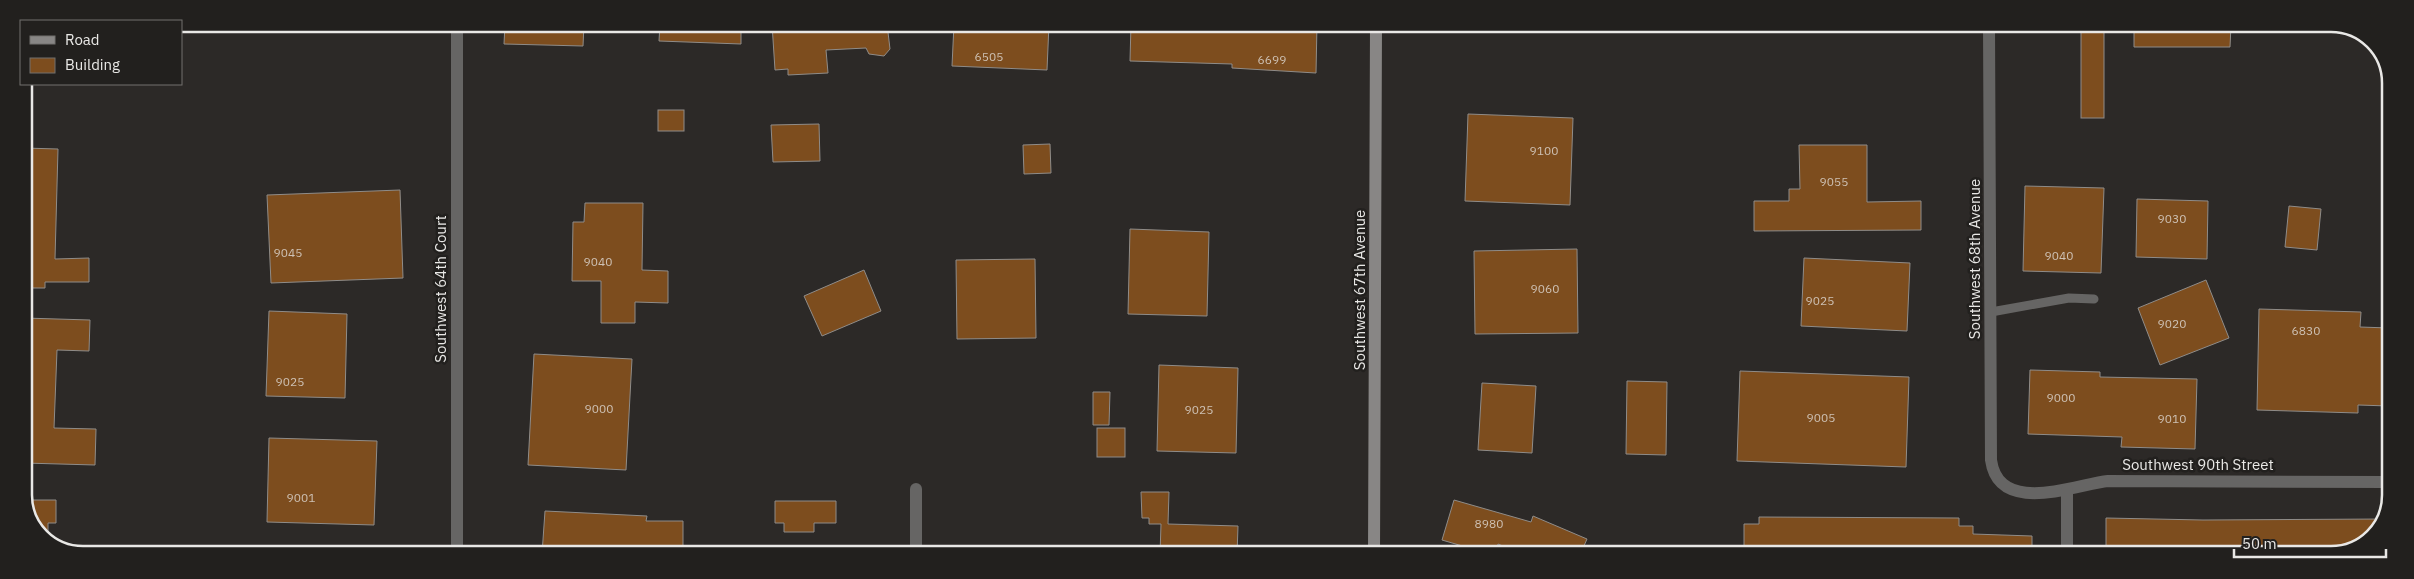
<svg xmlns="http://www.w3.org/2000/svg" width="2414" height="579" font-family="'IBM Plex Sans',sans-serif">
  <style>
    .building { fill: #7d4d1e; stroke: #8f8c89 }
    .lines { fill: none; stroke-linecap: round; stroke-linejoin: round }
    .service { stroke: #666564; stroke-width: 9 }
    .minor { stroke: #666564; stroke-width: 12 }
    .secondary { stroke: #888685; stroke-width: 12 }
    .labels { text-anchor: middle; stroke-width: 5; stroke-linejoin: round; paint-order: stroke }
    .number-label { font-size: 12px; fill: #cec1b4 }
    .street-label { font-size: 15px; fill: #e9e8e6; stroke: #22201e }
    .rim { fill: none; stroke: #e9e8e6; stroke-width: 2.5 }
  </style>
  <rect width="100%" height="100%" fill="#2c2927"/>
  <g class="building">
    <path d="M505,24h79l-1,22 -79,-2z"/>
    <path d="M660,24h81v20l-82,-3z"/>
    <path d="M772,24h115l3,25 -6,7 -15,-2 -3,-6 -40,2 2,23 -40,2v-6l-13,1z"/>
    <path d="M954,24h95l-2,46 -95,-4z"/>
    <path d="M1131,24h186l-1,49 -84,-5v-4l-102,-3z"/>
    <rect x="2081" y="25" width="23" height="93"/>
    <path d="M2134,25h97l-1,22h-96z"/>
    <rect x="658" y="110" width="26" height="21"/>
    <path d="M1468,114l105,4 -3,87 -105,-4z"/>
    <path d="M819,124l1,37 -47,1 -2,-37z"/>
    <path d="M1050,144l1,29 -27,1 -1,-29z"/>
    <path d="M1799,145h68v57l54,-1v29l-167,1v-30h35v-12h11z"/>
    <path d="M24,148l34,1 -3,110 34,-1v24h-44v6h-21z"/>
    <path d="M2025,186l79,2 -3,85 -78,-2z"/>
    <path d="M400,190l3,88 -132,5 -4,-88z"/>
    <path d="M2137,199l71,2 -1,58 -71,-2z"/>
    <path d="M585,203h58l-1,67 26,1v32l-33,-1v21h-34v-42h-29l1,-59h11z"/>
    <path d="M2289,206l32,3 -4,41 -32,-3z"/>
    <path d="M1130,229l79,3 -2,84 -79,-2z"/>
    <path d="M1577,249l1,84 -103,1 -1,-83z"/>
    <path d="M1804,258l106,5 -3,68 -106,-5z"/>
    <path d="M1035,259l1,79 -79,1 -1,-79z"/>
    <path d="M864,270l17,41 -59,25 -18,-40z"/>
    <path d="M2206,280l23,58 -69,27 -22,-57z"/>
    <path d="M2259,309l102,3 -1,15 29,1v78l-31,-1v8l-101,-3z"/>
    <path d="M269,311l78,3 -2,84 -79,-2z"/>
    <path d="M24,318l66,2 -1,31 -32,-1 -3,78 42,1 -1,36 -71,-2z"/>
    <path d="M534,354l98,5 -6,111 -98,-5z"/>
    <path d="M1159,365l79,3 -2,85 -79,-2z"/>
    <path d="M2030,370l70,2v5l97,2 -2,70 -74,-2 1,-10 -94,-3z"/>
    <path d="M1740,371l169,6 -3,90 -169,-6z"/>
    <path d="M1627,381l40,1 -1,73 -40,-1z"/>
    <path d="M1482,383l54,3 -4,67 -54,-3z"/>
    <path d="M1093,392h17l-1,33h-16z"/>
    <rect x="1097" y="428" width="28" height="29"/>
    <path d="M269,438l108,3 -3,84 -107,-3z"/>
    <path d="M1141,492h28l-1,32 70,2 -1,29h-77l1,-31h-12v-6h-7z"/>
    <path d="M24,500h32v23h-8v17l-9,-5z"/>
    <path d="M1454,500l77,22 2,-6 54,23 -7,16h-55l-27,-11 -3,11h-2l-51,-15z"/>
    <path d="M775,501h61v22h-22v9h-30v-9h-9z"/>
    <path d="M545,511l102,5 -1,5h37v26h-38v7h-103z"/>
    <path d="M1759,517l200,1v8h14v8l59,2v19h-288v-31h15z"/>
    <path d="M2106,518l97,2 179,-1 -12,22 -40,14h-224z"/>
  </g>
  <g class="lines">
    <path class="service" d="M1991,312l78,-14 25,1"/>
    <g class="minor">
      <path d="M1989,25l2,435c8,56 83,25 117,21l281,1"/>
      <path d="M916,489v65"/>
      <path d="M457,554v-530"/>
      <path d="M2067,555v-65"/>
    </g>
    <path class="secondary" d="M1374,555l2,-531"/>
  </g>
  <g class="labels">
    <g class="number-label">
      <text x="989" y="61">6505</text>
      <text x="1272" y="64">6699</text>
      <text x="1544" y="155">9100</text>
      <text x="1834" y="186">9055</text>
      <text x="2172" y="223">9030</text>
      <text x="288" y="257">9045</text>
      <text x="2059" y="260">9040</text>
      <text x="598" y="266">9040</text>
      <text x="1545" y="293">9060</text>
      <text x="1820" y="305">9025</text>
      <text x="2172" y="328">9020</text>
      <text x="2306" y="335">6830</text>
      <text x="290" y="386">9025</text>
      <text x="2061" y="402">9000</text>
      <text x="599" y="413">9000</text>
      <text x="1199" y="414">9025</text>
      <text x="1821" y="422">9005</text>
      <text x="2172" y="423">9010</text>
      <text x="301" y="502">9001</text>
      <text x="1489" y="528">8980</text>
    </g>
    <g class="street-label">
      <text transform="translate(1975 259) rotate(-90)" y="5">Southwest 68th Avenue</text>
      <text transform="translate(441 289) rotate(-90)" y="5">Southwest 64th Court</text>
      <text transform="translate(1360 290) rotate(-90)" y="5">Southwest 67th Avenue</text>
      <text x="2198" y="470">Southwest 90th Street</text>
    </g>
  </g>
  <path d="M0 0H2414V579H0ZM83 32H2331A51 51 0 0 1 2382 83V495A51 51 0 0 1 2331 546H83A51 51 0 0 1 32 495V83A51 51 0 0 1 83 32Z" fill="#22201e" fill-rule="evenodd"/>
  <path class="rim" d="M83 32H2331A51 51 0 0 1 2382 83V495A51 51 0 0 1 2331 546H83A51 51 0 0 1 32 495V83A51 51 0 0 1 83 32Z"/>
  <rect x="20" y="20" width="162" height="65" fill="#22201e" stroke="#72706e"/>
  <rect x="30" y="36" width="25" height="8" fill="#888685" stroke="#72706e"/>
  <text x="65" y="45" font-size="15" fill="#e9e8e6">Road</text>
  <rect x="30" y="58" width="25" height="15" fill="#7d4d1e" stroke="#72706e"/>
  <text x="65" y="70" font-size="15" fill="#e9e8e6">Building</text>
  <path d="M2234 549v8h152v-8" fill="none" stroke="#e9e8e6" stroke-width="2.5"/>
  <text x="2242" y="549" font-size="15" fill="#e9e8e6" stroke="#22201e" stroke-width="4" paint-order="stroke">50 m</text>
</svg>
